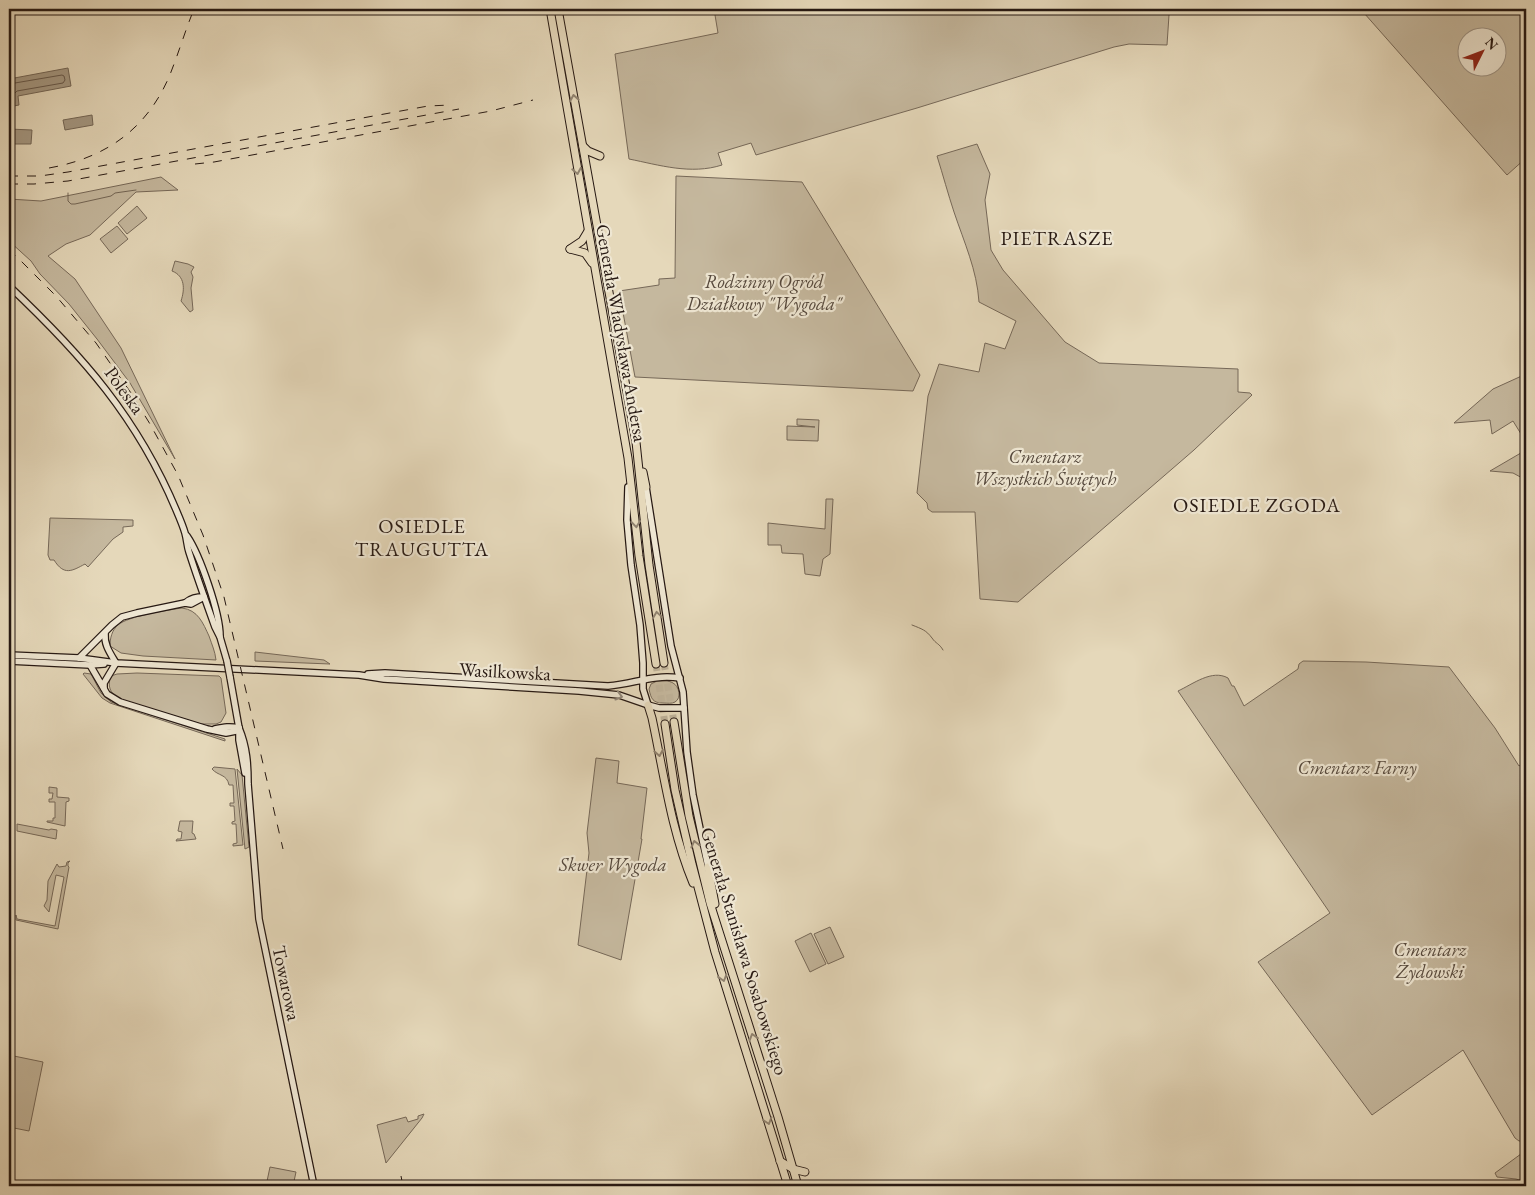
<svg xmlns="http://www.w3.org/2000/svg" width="1535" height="1195" font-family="'EB Garamond',serif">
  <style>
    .green { fill: #c5b89e; stroke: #766858; fill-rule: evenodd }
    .water { fill: #a49781; stroke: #726555 }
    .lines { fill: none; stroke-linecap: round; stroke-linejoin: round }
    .shore { stroke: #66584a; stroke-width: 1 }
    .stream { stroke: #726555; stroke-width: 1 }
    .trunk-tunnel { stroke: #bfb299; stroke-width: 7; stroke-dasharray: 7 3.5; stroke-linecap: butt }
    .secondary-casing { stroke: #271913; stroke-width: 8 }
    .trunk-casing { stroke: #271913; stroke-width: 9 }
    .secondary { stroke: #eee6d2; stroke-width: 5.5 }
    .trunk { stroke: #e5d8ba; stroke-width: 7 }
    .rail { stroke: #271913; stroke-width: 1; stroke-dasharray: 9 9; stroke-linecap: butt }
    .secondary-bridge-casing { stroke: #271913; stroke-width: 8; stroke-linecap: butt }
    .secondary-bridge { stroke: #eee6d2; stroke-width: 5.5 }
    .oneway { stroke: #90826f }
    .oneway2 { stroke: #948a7c }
    .labels { text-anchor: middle; stroke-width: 4.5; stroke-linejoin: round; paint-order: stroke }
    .park-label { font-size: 19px; font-style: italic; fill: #56493d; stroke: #eee6d2 }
    .street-label { font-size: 19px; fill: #271913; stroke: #eee6d2 }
    .neighbourhood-label { font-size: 20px; letter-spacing: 1px; fill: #271913; stroke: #eee6d2 }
  </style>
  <rect width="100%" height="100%" fill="#e5d8ba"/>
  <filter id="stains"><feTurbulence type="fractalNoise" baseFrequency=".004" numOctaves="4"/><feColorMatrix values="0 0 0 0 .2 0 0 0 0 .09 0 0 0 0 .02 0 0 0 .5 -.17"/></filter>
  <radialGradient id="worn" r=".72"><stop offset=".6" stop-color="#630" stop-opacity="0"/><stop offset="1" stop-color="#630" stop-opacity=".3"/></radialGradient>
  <g class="green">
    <path d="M714,9h462l-7,6 -2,30 -38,-1 -15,3 -197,61 -161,47 -5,-12 -33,10 4,12c-31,10 -63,0 -93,-6l-14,-105 103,-21z"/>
    <path d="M1359,9h167v149l-19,17 -143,-162h-5zM1468,38h30v30h-30z"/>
    <path d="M977,144l13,30 -5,26 6,50 12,20 62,72 34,21 139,6v23l12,1 2,2 -58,55 -176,152 -38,-3 -5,-87h-43l-4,-3 -1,-6 -10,-10 11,-97 11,-32 40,8 6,-29 20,6 11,-28 -37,-19c-2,-32 -15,-60 -25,-90 -6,-18 -11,-37 -17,-56z"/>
    <path d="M676,176l126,6 118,193 -7,16 -278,-14 -16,-86 40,-6v-6l16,-1z"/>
    <path d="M161,177l17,13 -42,2 -46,43 -24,9 -18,12 27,23 46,69 54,111 -45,-76 -33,-44 -28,-35 -29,-30 -9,-13 -22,-20v-42l32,2z"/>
    <path d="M137,206l10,12 -20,16 -9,-11z"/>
    <path d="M117,226l11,13 -17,14 -11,-14z"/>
    <path d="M175,261l13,3 6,3 -3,5 2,5 -2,11 2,22 -3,2 -9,-11c4,-12 4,-25 -9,-30z"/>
    <path d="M1526,374v68l-13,-21 -21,13 -2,-14 -36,3 39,-34z"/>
    <path d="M797,419l22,1 -1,21 -31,-1v-14l28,1 -18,-2z"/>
    <path d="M1526,450v30l-13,-7 -23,-2z"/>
    <path d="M826,499h7l-3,55 -7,5 -3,17 -15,-2 -2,-20 -21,-1 -1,-8h-13v-22l57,6z"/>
    <path d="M50,518l83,2v6l-10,1v5l-10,7 -25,28 -3,-3c-13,7 -21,12 -31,-4h-4l-2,-5z"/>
    <path d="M182,608c16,2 21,15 27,28 3,9 6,15 7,24l-73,-4 -22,-3 -11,-7c0,-8 2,-16 8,-21 10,-9 50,-15 64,-17z"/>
    <path d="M255,652l69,8 6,4 -75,-3z"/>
    <path d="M1303,661l63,1 83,5 46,61 24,38 7,-5v350l-4,3 4,7v20h-7l-4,-3 -52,-88 -91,65 -114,-153 72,-49 -152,-222c15,-7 34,-22 50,-13l4,8h2l10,20 54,-37 1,-5z"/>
    <path d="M84,673l7,1 10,19 10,9 114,37v2l-115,-38 -8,-5 -19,-24z"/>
    <path d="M137,673l82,3 2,2 5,35 -5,9 -5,2h-15l-82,-25c-9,-6 -12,-13 -8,-23l6,-2z"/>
    <path d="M657,681c5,0 11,-1 16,2 6,3 9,15 2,19 -3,2 -8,1 -12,1 -10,0 -12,-4 -14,-14l2,-5z"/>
    <path d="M596,758l23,3 -2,22 30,5 -6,51h1l-21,121 -43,-15 11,-92 -2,-20z"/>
    <path d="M214,767l21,2 8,76 -10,1v-2l4,-1 -1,-19h-4v-2l3,-1 -1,-15h-4v-3h4l-1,-18h-4c-2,-11 -11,-9 -17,-16z"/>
    <path d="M237,769l5,6 7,72 -4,2z"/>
    <path d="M49,787l8,1v9l12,1v3l-3,1 -1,24 -18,-4v-1h6v-3h2v-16h-6v-3h3l1,-6h-4z"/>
    <path d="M180,821h13l-1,12 2,1 2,5 -20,2 1,-2h4l1,-7 -4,-1z"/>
    <path d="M17,824l32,6 2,-1 6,1 -1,9 -39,-8z"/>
    <path d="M70,861l-2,2v3l1,1 -11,62 -42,-9v-5l1,4 38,7 9,-49 -8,-2 -7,37 -5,-6 3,-6 1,-19 9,-17 2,3 7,-1 1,-4z"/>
    <path d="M830,927l14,30 -16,7 -14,-30z"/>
    <path d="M811,933l15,31 -16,8 -15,-31z"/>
    <path d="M9,1055l34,7 -14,69 -20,-4z"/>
    <path d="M424,1114l-2,4 -36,45 -9,-38 29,-8 2,5 10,-3v-3z"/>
    <path d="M1525,1151h1v31l-10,-3 -19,-2 -2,-4z"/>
    <path d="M270,1167l26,5 -3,14h-27z"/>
  </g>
  <g class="water">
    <path d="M68,68l3,18 -53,10 1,9 -10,2v-28z"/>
    <path d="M92,115l1,10 -28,5 -2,-10z"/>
    <path d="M9,129l23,1 -1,14h-22z"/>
  </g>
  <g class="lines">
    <path class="shore" d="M9,84l53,-9 2,1 1,4 -2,3 -46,8 -4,4 -1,6 -3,1"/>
    <g class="stream">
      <path d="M68,193v8l3,3h4l36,-8 4,-3 21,-3"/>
      <path d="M912,625c10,4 14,5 20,13 4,6 7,5 11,12"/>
    </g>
    <g class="trunk-tunnel">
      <path d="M664,663l10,59"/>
      <path d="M656,664l9,60"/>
    </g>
    <g class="secondary-casing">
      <g id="secondary">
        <path d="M9,286c73,69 129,132 168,226 3,7 6,14 8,21 2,7 2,13 4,19 8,25 17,50 26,75l5,10 7,24"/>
        <path d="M628,487l-1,33 4,45 9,60 3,38v26l5,16"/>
        <path d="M646,487l25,159 12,46 4,60 6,43 15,72"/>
        <path d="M187,536c13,19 33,77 33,100"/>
        <path d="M185,603c6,-5 11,-6 19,-6"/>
        <path d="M105,633c-1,12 5,20 11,30"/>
        <path d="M9,655l70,3 37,5 243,12 25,4 195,12 40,4 29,10 11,3h25"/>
        <path d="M79,658l33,-33 10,-8 15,-4 48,-10 6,1 13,-7"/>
        <path d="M9,661l81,4 14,-1"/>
        <path d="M90,665l17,29 13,8 87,27 19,4 10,-2 3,-3"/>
        <path d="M368,674l17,-1 17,1 206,12c27,-2 44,-12 72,-8"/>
        <path d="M230,677l9,51v12l6,33"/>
        <path d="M104,688v-5l12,-20"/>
        <path d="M239,728c8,19 9,37 9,56l11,135 55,267"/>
        <path d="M215,729c9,-2 15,-3 24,-1"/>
      </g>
    </g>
    <g class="trunk-casing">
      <g id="trunk">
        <path d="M550,9l78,449 11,98 17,108"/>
        <path d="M558,9l78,433 13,123 15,98"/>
        <path d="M583,146l5,5 12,5"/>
        <path d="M570,249l15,4 7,10"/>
        <path d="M570,249l12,-8 6,-10"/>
        <path d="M643,472l3,15"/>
        <path d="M648,705l4,13c12,56 19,112 41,165"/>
        <path d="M674,722l15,94 21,87 68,214 20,69"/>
        <path d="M665,724l10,66 17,74 23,88 73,234"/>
        <path d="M708,867l7,37"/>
        <path d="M780,1161l13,8 12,3"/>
      </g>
    </g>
    <use href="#secondary" class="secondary"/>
    <use href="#trunk" class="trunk"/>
    <g class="rail">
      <path d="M195,164l19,-2 277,-51 42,-11"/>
      <path d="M49,168c56,-10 97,-38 120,-91 9,-22 16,-46 25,-68"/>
      <path d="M9,176h31l28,-4 360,-66 22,-1"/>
      <path d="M9,184h25l34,-3 391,-72"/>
      <path d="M9,249l47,47 40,47 35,50 19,31 28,51 25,60 21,62 59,252"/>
      <path d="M401,1176l2,10"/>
    </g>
    <g class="secondary-bridge-casing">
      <path id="secondary-bridge" d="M227,661l3,16"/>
    </g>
    <use href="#secondary-bridge" class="secondary-bridge"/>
  </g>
  <defs><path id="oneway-chevron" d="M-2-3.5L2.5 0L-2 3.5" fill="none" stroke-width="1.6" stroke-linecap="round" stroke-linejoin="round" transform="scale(1.25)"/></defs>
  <g class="oneway">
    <use href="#oneway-chevron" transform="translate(574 98) rotate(-100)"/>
    <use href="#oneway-chevron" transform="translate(577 171) rotate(80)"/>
    <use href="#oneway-chevron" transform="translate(636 524) rotate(84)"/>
    <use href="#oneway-chevron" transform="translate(657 615) rotate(-98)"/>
    <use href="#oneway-chevron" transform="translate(659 753) rotate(80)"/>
    <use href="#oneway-chevron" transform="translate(695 844) rotate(-104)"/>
    <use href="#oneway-chevron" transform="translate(723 978) rotate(73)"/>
    <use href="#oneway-chevron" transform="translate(753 1037) rotate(-107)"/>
    <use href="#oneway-chevron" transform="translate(768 1121) rotate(72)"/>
  </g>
  <use class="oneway2" href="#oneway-chevron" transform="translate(619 696) rotate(15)"/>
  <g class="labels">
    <g class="park-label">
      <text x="764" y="288">Rodzinny Ogród<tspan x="764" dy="22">Działkowy "Wygoda"</tspan></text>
      <text x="1045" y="463">Cmentarz<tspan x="1045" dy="22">Wszystkich Świętych</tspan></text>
      <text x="1357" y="774">Cmentarz Farny</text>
      <text x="613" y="871">Skwer Wygoda</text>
      <text x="1430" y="956">Cmentarz<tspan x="1430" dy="22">Żydowski</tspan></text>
    </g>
    <g class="street-label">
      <text transform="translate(622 333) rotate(80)" y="7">Generała Władysława Andersa</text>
      <text transform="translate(125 390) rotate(54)" y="7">Poleska</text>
      <text transform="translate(505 671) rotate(3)" y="7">Wasilkowska</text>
      <text transform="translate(745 951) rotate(73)" y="7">Generała Stanisława Sosabowskiego</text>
      <text transform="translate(287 983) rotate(78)" y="7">Towarowa</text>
    </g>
    <g class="neighbourhood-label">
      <text x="1057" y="245">PIETRASZE</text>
      <text x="1257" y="512">OSIEDLE ZGODA</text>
      <text x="422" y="533">OSIEDLE<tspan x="422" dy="23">TRAUGUTTA</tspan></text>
    </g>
  </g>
  <rect width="1535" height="1195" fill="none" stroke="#e5d8ba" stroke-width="30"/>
  <rect x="10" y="10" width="1515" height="1175" fill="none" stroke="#271913" stroke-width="2.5"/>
  <rect x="15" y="15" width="1505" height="1165" fill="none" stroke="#271913"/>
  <g transform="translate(1482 52) rotate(48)"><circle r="24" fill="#eee6d2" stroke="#9e9486"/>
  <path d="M0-4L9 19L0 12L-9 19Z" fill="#8f2418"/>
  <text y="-8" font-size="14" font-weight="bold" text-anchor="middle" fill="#271913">N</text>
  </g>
  <rect width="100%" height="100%" filter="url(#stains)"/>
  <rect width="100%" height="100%" fill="url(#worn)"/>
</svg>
